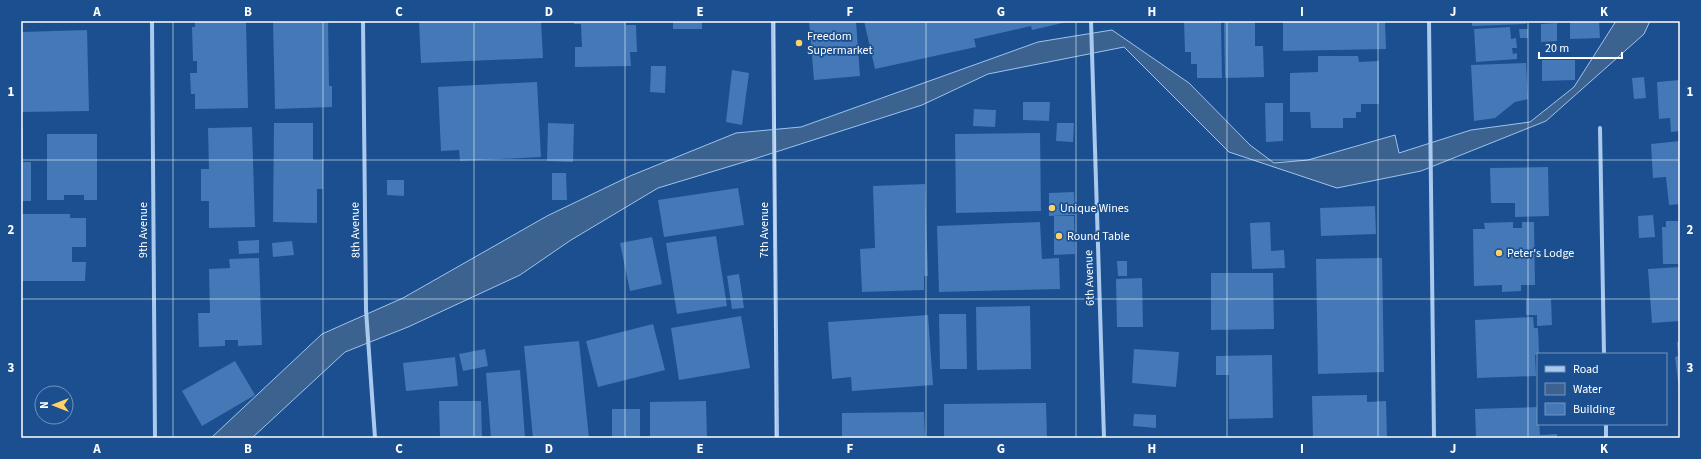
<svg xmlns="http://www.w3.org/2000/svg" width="1701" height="459" font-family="'Source Sans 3',sans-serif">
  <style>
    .water { fill: #3c6290; stroke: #9cc4f0 }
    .building { fill: #4478b7 }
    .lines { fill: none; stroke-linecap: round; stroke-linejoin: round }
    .street { stroke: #a9c9ee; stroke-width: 4 }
    .grid { fill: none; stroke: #fff; stroke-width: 1; stroke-opacity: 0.55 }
    .poi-dot { fill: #ffd166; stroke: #1b4f8f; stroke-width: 1.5 }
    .labels { text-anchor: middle; stroke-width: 3.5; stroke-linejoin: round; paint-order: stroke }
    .poi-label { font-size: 12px; fill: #fff; stroke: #1b4f8f; text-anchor: start }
    .street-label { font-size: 12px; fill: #fff; stroke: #1b4f8f }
    .neatline { fill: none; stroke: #fff; stroke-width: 1.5 }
    .grid-label { font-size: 13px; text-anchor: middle; font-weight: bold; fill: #fff }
  </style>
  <rect width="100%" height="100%" fill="#1b4f8f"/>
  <path class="water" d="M1616,21h34l-6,13 -98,87 -125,50 -84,17 -108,-36 -105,-105 -136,27 -66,31 -168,54 -96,29 -87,52 -51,35 -112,52 -63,25 -93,86h-41l111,-104 81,-36 144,-82 83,-40 106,-43 65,-6 237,-85 74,-12 77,53 61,62 24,18 34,-3 87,-25 4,18 72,-23 59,-8 44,-35z"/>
  <g class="building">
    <path d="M195,21h51l2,87 -53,1v-15h-4l-1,-21h7v-12h-4l-1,-34h3z"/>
    <path d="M273,21h55l1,65h3v21l-57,2z"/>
    <path d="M419,21h122l2,37 -122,5z"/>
    <path d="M574,21h52v4h10l1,27h-7l1,14 -56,1v-20h7l-1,-23h-7z"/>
    <rect x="673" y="21" width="29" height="8"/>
    <path d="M809,21h47l4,55 -46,4z"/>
    <path d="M864,21h203v1l-35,8 -1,-4 -57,13 2,8 -101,22z"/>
    <path d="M1184,21h37l1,57h-25v-14h-6v-12h-6z"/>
    <path d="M1224,21h31v25h8l1,31 -39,1z"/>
    <path d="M1283,21h102l1,28 -103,2z"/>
    <path d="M1472,21h54v3l-54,2z"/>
    <path d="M1570,21h29l1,17 -30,1z"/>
    <path d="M1557,23v18l-16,1v-18z"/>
    <path d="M1510,27l1,12 5,-1 1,10h-5l1,6 4,-1v6l-41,3 -2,-33z"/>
    <path d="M1519,29h9v9h-8z"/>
    <path d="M87,30l2,81 -67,1 -1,-80z"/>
    <path d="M1318,56h40l1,6 20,-1v43h-18v8h-5v6h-13v10h-32l-1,-16h-20v-39l28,-1z"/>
    <path d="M1542,60h33v20l-33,1z"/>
    <path d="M1526,63l2,36 -13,3 -20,16 -21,3 -3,-56z"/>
    <path d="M651,66h15l-1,27 -15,-1z"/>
    <path d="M732,70l17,3 -7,52 -16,-3z"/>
    <path d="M1644,77l2,21 -12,1 -2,-21z"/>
    <path d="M1680,80v51l-9,1 -1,-14 -11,1 -2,-37z"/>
    <path d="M537,82l4,75 -81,4 -1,-11 -18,1 -3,-64z"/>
    <path d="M1023,102h27l-1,19 -26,-1z"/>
    <path d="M1265,103h18v38l-17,1z"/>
    <path d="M974,109l22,1 -1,17 -22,-1z"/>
    <path d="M274,123h39v37h10v29h-6v34l-44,-1z"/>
    <path d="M548,123l26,1 -1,38 -26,-1z"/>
    <path d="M1057,123h17l-1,19 -17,-1z"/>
    <path d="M252,127l3,100 -46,1v-27h-8v-32h8l-1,-41z"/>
    <path d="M21,129h2v33h8v39h-10z"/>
    <path d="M1040,133l1,78 -85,2 -1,-79z"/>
    <path d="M47,134h50v66h-13v-5h-20v5h-17z"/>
    <path d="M1680,141v63l-11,1 -3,-28 -13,1 -2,-34z"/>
    <path d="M1548,167l1,49 -34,1v-14h-24l-1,-35z"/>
    <path d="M552,173h14l1,27h-15z"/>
    <path d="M387,180h17v16l-17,-1z"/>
    <path d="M925,184l3,92h-4v14l-62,2 -2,-43 15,-1 -2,-62z"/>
    <path d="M738,188l6,37 -80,12 -6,-37z"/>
    <path d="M1074,192l1,23 -26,1v-23z"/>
    <path d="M1375,206l1,28 -55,2 -1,-28z"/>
    <path d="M21,214h49v4h16v29h-14v15h14l-1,19h-64z"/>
    <path d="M1653,215l2,22 -16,1 -1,-22z"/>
    <path d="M1054,216h20l1,38 -21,1z"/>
    <path d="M1666,221h14v43h-17l-1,-37h4z"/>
    <path d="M1040,222l2,37 17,-1 1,31 -121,3 -2,-66z"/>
    <path d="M1270,222l1,29 13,-1 1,18 -33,1 -2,-46z"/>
    <path d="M1513,222v6h9v-6h12l1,63h-14v6l-19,1v-7l-28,1 -1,-57h12l-1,-6z"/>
    <path d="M716,236l11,70 -50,8 -11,-71z"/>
    <path d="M652,237l10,47 -32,7 -10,-48z"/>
    <path d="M259,240v13l-20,1 -1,-13z"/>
    <path d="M292,241l2,14 -21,2 -1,-14z"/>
    <path d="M259,258l3,87 -24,1v-6h-13v6l-26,1 -1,-34h12l-1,-44 21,-1 -1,-9z"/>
    <path d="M1382,258l2,114 -66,2 -2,-115z"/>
    <path d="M1117,261h10v15h-9z"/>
    <path d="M1680,267v54l-28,2 -4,-54z"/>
    <path d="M1211,273h62l1,56 -63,1z"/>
    <path d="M739,274l5,34 -12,1 -5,-33z"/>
    <path d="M1142,278l1,49h-26l-1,-48z"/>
    <path d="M1526,299h25l1,26 -15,1v-11h-11z"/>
    <path d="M1030,306l1,63 -54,1 -1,-63z"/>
    <path d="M939,314h27l1,55h-27z"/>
    <path d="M928,315l5,70 -81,6 -1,-14 -19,2 -4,-57z"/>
    <path d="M741,316l9,52 -71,12 -8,-52z"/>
    <path d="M1533,317l1,11h4l1,26 -4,1 1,21 -59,2 -2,-58z"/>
    <path d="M653,324l12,46 -67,17 -12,-46z"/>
    <path d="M579,341l10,97h-56l-9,-92z"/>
    <path d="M1677,342h3v56l-5,-41 3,-1z"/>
    <path d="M485,349l3,17 -25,5 -4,-17z"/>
    <path d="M1134,349l45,3 -3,35 -44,-4z"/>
    <path d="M1272,355l1,63 -44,1v-44h-13v-19z"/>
    <path d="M455,357l3,29 -52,5 -3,-28z"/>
    <path d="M235,361l20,34 -53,31 -20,-35z"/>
    <path d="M520,370l5,68h-34l-5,-65z"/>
    <path d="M1367,395v7l19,-1 1,37h-74l-1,-42z"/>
    <path d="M439,401h42l1,37h-42z"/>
    <path d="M706,401l1,37h-57v-36z"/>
    <path d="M1046,403l1,35h-103v-34z"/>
    <path d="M1538,407l2,28 17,-1v4h-81l-1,-29z"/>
    <rect x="612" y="409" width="28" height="29"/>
    <path d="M924,412l1,26h-83v-25z"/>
    <path d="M1134,414l22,1v13l-23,-2z"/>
  </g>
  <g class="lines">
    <g class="street">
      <path d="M152,21l3,417"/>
      <path d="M363,21l3,289 9,128"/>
      <path d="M773,21l4,417"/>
      <path d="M1091,21l13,417"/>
      <path d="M1429,21l5,417"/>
      <path d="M1600,128l4,226"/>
      <path d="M1606,424v14"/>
    </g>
  </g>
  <path class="grid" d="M173,21v417M323,21v417M474,21v417M625,21v417M775,21v417M926,21v417M1076,21v417M1227,21v417M1378,21v417M1528,21v417M21,160h1659M21,299h1659"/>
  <g class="poi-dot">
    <circle cx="799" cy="43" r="4"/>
    <circle cx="1052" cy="208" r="4"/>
    <circle cx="1059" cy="236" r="4"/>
    <circle cx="1499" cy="253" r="4"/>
  </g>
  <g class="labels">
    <g class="poi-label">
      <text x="807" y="40">Freedom<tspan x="807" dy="14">Supermarket</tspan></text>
      <text x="1060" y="212">Unique Wines</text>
      <text x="1067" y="240">Round Table</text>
      <text x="1507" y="257">Peter's Lodge</text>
    </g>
    <g class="street-label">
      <text transform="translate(143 230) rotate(-90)" y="4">9th Avenue</text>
      <text transform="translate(355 230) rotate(-91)" y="4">8th Avenue</text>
      <text transform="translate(764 230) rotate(-90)" y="4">7th Avenue</text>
      <text transform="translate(1089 278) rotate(-92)" y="4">6th Avenue</text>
    </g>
  </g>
  <rect width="1701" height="459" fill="none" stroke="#1b4f8f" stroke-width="44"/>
  <rect x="1537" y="353" width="130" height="72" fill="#1b4f8f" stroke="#7695bc"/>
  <rect x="1545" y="366" width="20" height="6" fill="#a9c9ee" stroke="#7695bc"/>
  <text x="1573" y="373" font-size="12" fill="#ffffff">Road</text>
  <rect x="1545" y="383" width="20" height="12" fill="#3c6290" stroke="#7695bc"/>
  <text x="1573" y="393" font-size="12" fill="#ffffff">Water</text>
  <rect x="1545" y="403" width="20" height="12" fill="#4478b7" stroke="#7695bc"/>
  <text x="1573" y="413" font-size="12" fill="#ffffff">Building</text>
  <g transform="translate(54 405) rotate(270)"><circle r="19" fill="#1b4f8f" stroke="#7695bc"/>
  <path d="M0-3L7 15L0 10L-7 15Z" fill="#ffd166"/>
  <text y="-6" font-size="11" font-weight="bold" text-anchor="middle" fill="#ffffff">N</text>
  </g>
  <path d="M1539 52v6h83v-6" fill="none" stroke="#ffffff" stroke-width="2"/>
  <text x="1545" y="52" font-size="12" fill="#ffffff" stroke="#1b4f8f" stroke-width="3" paint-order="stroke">20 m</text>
  <rect x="22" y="22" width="1657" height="415" class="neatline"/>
  <g class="grid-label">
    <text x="97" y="16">A</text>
    <text x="248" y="16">B</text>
    <text x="399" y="16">C</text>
    <text x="549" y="16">D</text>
    <text x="700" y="16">E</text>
    <text x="850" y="16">F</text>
    <text x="1001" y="16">G</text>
    <text x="1152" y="16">H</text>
    <text x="1302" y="16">I</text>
    <text x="1453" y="16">J</text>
    <text x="1604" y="16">K</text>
    <text x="11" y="96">1</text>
    <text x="1690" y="96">1</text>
    <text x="11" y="234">2</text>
    <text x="1690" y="234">2</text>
    <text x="11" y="372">3</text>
    <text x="1690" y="372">3</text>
    <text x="97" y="453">A</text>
    <text x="248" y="453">B</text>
    <text x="399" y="453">C</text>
    <text x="549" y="453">D</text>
    <text x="700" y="453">E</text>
    <text x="850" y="453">F</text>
    <text x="1001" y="453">G</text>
    <text x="1152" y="453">H</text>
    <text x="1302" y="453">I</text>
    <text x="1453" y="453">J</text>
    <text x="1604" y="453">K</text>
  </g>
</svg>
